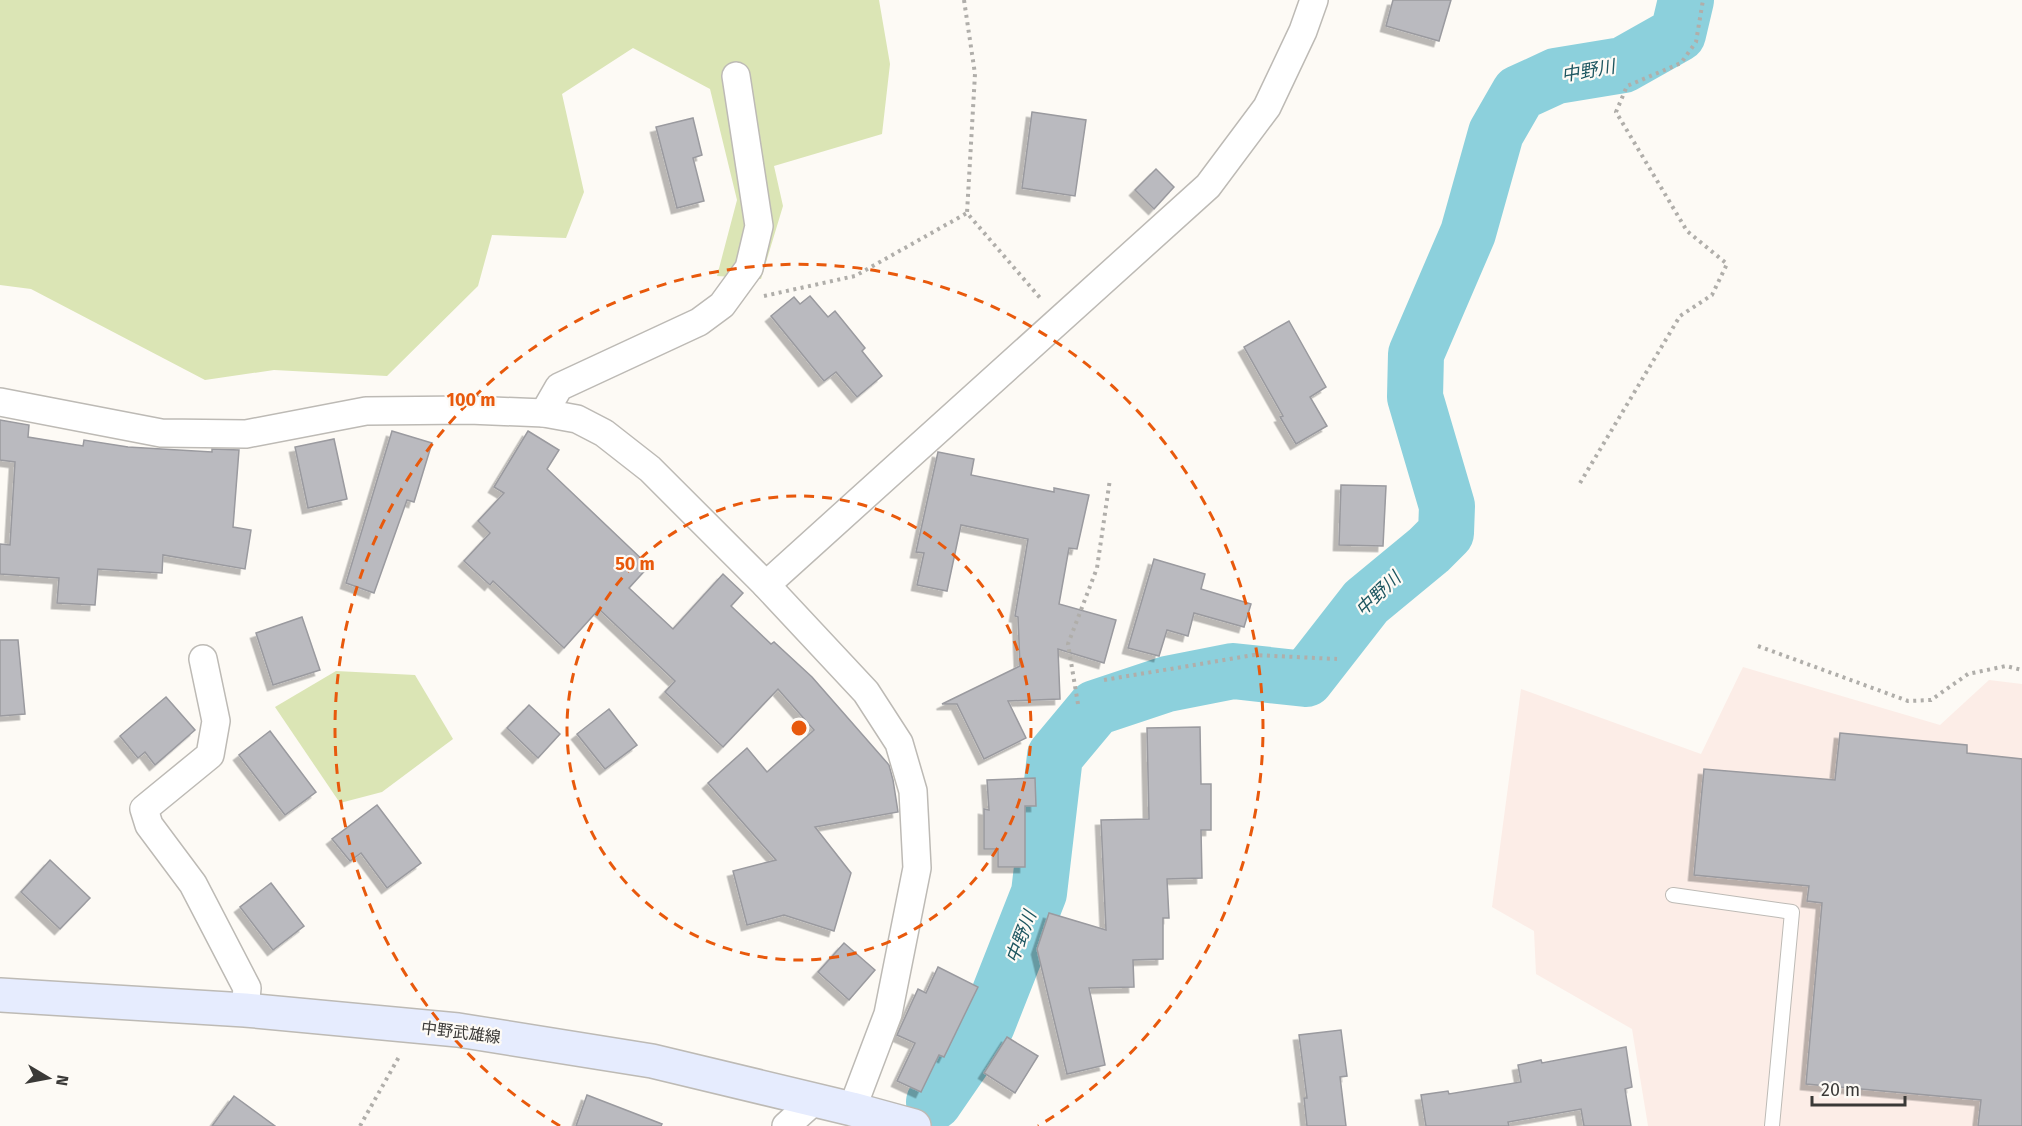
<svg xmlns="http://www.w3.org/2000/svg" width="2022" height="1126" font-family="'Fira Sans','Noto Sans JP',sans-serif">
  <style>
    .industrial { fill: #fcede7 }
    .green { fill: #dbe5b5 }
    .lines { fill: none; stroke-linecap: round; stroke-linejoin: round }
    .river { stroke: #8cd0dc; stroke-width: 56 }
    .building { fill: #bababf; stroke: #9a9a9f; stroke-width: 1.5; filter: url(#shadow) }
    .lane-casing { stroke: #bdbab5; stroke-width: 16 }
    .street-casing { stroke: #bdbab5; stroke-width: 30 }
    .secondary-casing { stroke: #bdbab5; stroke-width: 36 }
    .path { stroke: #b0aeaa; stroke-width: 4; stroke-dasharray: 3 4.5; stroke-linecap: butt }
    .lane { stroke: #fff; stroke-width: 14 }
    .street { stroke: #fff; stroke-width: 27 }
    .secondary { stroke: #e6ecfe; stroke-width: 33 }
    .ring { fill: none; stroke: #e8590c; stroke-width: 3; stroke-dasharray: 10 8 }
    .labels { text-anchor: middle; stroke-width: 4.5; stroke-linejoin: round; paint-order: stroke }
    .street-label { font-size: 16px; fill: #3a3937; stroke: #fdfaf5 }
    .water-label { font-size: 18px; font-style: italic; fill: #1d5660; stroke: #fdfaf5 }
    .centre { fill: #e8590c; stroke: #fdfaf5; stroke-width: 3 }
    .ring-label { font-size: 18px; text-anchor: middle; font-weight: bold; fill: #e8590c; stroke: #fdfaf5; stroke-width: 4.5; stroke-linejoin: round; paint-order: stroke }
  </style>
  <defs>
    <filter id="shadow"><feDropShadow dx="-5.5" dy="5.5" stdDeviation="0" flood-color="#0004"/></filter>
  </defs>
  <rect width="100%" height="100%" fill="#fdfaf5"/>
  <path class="industrial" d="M1743,667l197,58 49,-45 33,4v442h-374l-16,-97 -96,-55 -2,-43 -42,-24 29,-218 180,65z"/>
  <g class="green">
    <path d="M0,0h879l11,64 -8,70 -108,32 9,40 -22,73 -44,-3 20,-76 -27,-111 -77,-41 -71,46 22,98 -18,46 -74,-3 -14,51 -91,90 -113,-6 -69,10 -174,-91 -31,-4z"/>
    <path d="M336,671l79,4 38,64 -71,53 -42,11 -65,-96z"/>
  </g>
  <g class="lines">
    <path class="river" d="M934,1102l53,-77 52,-132 16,-137 40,-48 72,-24 66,-13 73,8 60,-77 63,-52 17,-17 1,-27 -32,-109 1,-43 52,-121 28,-100 23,-40 37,-17 67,-11 55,-31 8,-34"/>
  </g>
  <g class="building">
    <path d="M1393,0h58l-12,41 -53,-15z"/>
    <path d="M1032,112l54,8 -11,76 -53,-8z"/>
    <path d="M693,118l9,37 -9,3 11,43 -27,7 -21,-81z"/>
    <path d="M1156,169l18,18 -20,22 -19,-19z"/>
    <path d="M810,296l18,21 7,-6 30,37 -3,3 20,25 -25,21 -21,-25 -12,9 -53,-65 23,-19 6,7z"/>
    <path d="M1289,321l37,66 -16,10 17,29 -31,18 -16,-27 3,-1 -39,-69z"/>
    <path d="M0,420l29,5 -1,12 55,9 1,-6 44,7 84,5v-3l27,1 -6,77 18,3 -6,39 -82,-14 -1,18 -64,-4 -3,36 -38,-2 2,-25 -59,-4v-30l10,1 5,-83 -15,-2z"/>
    <path d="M392,431l40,12 -18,59 -7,-2 -33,93 -28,-10z"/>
    <path d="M528,431l31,19 -12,19 102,97 -20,22 44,41 50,-55 20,19 -12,13 40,38 3,-2 38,35 77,88 4,15 5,32 -83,15 36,46 -17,58 -50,-16 -37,10 -14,-54 43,-11 -68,-77 39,-35 20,24 47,-42 -36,-41 -55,58 -58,-55 10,-11 -76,-72 -35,39 -71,-67 -3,4 -26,-24 26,-28 -12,-12 26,-28 -10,-6z"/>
    <path d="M334,439l13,60 -39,9 -13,-61z"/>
    <path d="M938,452l36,7 -3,16 83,17v-4l35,7 -12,54 -8,-1 -10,56 57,16 -12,43 -46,-14 2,50 -52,2 18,37 -42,21 -27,-55h-15l78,-38 -2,-49 -3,-1 13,-77 -67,-14 -14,66 -30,-6 7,-32 -8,-1z"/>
    <path d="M1341,485l45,1 -3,60 -44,-1z"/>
    <path d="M1154,559l51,15 -4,15 50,15 -7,23 -50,-14 -6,23 -21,-6 -8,26 -31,-8z"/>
    <path d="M302,617l18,53 -47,15 -17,-52z"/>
    <path d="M0,640h18l7,74 -25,2z"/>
    <path d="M166,697l29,33 -40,35 -10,-13 -7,6 -18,-22z"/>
    <path d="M529,705l31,29 -22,24 -31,-30z"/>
    <path d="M609,709l28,36 -32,24 -28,-35z"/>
    <path d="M1200,727l1,57h10v46h-10l1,48 -35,1 2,39h-6v41l-30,1 1,27 -45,1 16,77 -38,9 -30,-125 12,-36 57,17 -5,-110 48,-1 -2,-91z"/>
    <path d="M270,731l46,61 -31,23 -46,-60z"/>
    <path d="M1840,733l127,12v8l55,6v367h-44l3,-26 -175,-16 16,-181 -15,-2 2,-15 -115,-11 10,-106 131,11z"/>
    <path d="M1035,778l1,28h-11v61h-27v-18h-14v-40l5,1 -2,-30z"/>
    <path d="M377,805l44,58 -34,25 -26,-35 -11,8 -18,-22z"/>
    <path d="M50,860l40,38 -30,31 -39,-37z"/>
    <path d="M271,883l33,43 -31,24 -33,-43z"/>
    <path d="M844,943l31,27 -26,30 -31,-28z"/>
    <path d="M938,967l40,20 -34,70 -5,-2 -18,37 -24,-11 18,-38 -18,-8 21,-46 8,4z"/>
    <path d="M1341,1030l6,46 -7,1 6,49h-39l-3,-28h3l-8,-63z"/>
    <path d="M1007,1037l31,19 -23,37 -31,-20z"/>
    <path d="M1626,1047l6,40 -7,2 6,37h-47l-3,-17 -73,13 1,4h-83l-5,-31 27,-4 1,3 72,-12 -3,-17 23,-5 1,3z"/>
    <path d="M587,1095l75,29 -1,2h-85z"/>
    <path d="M234,1096l41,30h-63z"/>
  </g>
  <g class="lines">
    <g class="lane-casing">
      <path id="lane" d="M1673,895l119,17 -20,214"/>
    </g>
    <g class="street-casing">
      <g id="street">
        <path d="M0,402l161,31 85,1 120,-23 103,-1 75,3 33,6 27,14 46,36 116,116 100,107 33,51 14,48 4,77 -29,146 -36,95"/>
        <path d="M544,413l15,-26 140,-65 23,-17 27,-37 10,-42 -23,-150"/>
        <path d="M766,585l442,-399 59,-79 36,-76 11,-31"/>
        <path d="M203,659l13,62 -6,34 -66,54 5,16 44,59 54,104 -2,22"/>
        <path d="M786,1126l29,-26"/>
      </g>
    </g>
    <g class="secondary-casing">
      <path id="secondary" d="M0,995l245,15 213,20 194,31 200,48 62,17"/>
    </g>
    <g class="path">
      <path d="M964,0l11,74 -8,139"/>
      <path d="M764,296l91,-20 112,-63 74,86"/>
      <path d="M1580,483l100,-167 32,-21 15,-31 -40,-33 -71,-119 11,-26 54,-23 15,-21 7,-42"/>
      <path d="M1758,646l150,55 23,-1 37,-26 38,-8 16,4"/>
      <path d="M1104,680l150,-25 83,4"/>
      <path d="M1078,704l-10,-60 29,-76 13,-89"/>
      <path d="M360,1126l40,-71"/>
    </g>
    <use href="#lane" class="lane"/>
    <use href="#street" class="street"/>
    <use href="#secondary" class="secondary"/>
  </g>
  <g class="ring">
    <circle cx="799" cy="728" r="232"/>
    <path d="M560 1126A464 464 0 1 1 1038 1126"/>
  </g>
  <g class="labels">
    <g class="street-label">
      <text transform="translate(461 1032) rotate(7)" y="6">中野武雄線</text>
    </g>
    <g class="water-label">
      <text transform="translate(1588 71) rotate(-10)" y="6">中野川</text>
      <text transform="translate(1378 594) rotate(-44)" y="6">中野川</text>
      <text transform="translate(1021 937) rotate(-69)" y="6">中野川</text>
    </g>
  </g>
  <circle cx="799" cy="728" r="9" class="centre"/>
  <g class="ring-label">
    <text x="471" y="406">100 m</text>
    <text x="635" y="570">50 m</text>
  </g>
  <g transform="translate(48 1078) rotate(100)" stroke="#fdfaf5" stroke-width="4.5" paint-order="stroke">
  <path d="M0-4.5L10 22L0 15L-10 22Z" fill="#3a3937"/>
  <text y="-9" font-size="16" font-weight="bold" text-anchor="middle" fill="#3a3937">N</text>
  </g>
  <path d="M1812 1096v9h93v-9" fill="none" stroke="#3a3937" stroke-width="3"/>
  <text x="1821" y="1096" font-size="18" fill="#3a3937" stroke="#fdfaf5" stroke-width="4.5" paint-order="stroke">20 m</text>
</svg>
